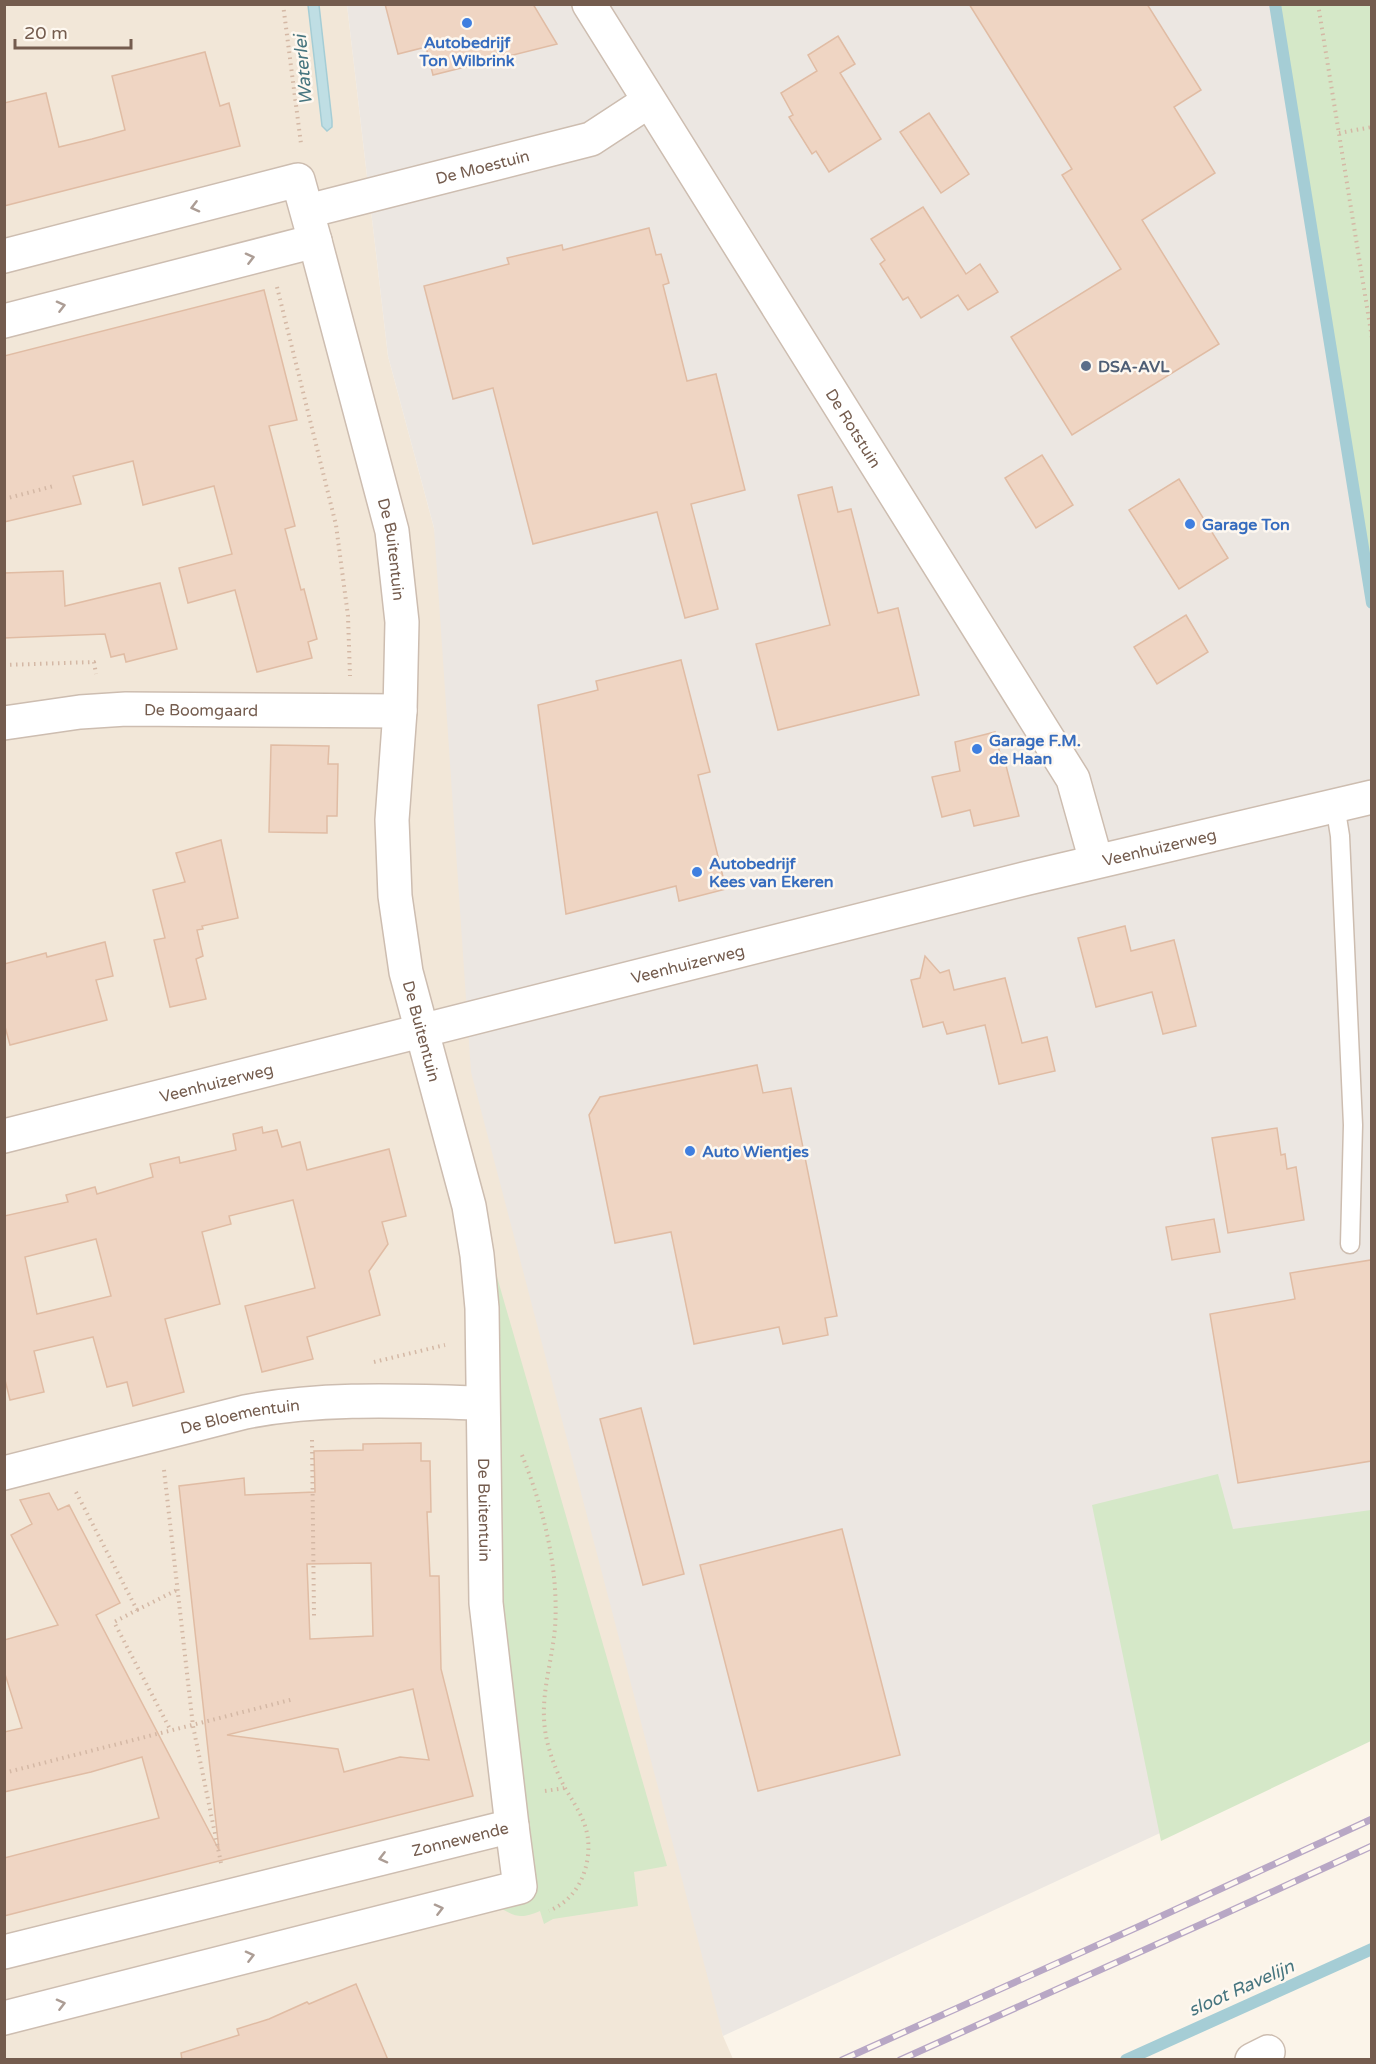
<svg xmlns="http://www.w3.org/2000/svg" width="1376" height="2064" font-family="'Varela Round',sans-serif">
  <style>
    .residential { fill: #f2e7d8 }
    .industrial { fill: #ece7e2 }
    .green { fill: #d5e8c8 }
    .water { fill: #bfdee4; stroke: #a5cdd5; stroke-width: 1.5 }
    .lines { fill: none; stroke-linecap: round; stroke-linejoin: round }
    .stream { stroke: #a5cdd5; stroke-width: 12 }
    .building { fill: #efd5c3; stroke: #e0bca4; stroke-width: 1.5; fill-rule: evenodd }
    .lane-casing { stroke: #cdbdb0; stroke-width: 21 }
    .street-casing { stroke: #cdbdb0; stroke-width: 36 }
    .path { stroke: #d4b8a5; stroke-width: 4; stroke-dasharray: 1.5 4.5; stroke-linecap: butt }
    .lane { stroke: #fff; stroke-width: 18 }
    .street { stroke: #fff; stroke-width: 33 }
    .rail-casing { stroke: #b8a7c5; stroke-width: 7 }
    .rail { stroke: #fef8f0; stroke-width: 4.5; stroke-dasharray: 14; stroke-linecap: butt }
    .oneway { stroke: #ac9d95 }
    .shop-dot { fill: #3f7fe0; stroke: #fef8f0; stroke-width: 2 }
    .service-dot { fill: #5c6f8a; stroke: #fef8f0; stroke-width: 2 }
    .labels { text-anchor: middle; stroke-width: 5; stroke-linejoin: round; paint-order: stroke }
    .shop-label { font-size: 16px; font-weight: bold; fill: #366cbe; stroke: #fef8f0; text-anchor: start }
    .street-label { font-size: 16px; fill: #745c4e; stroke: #fef8f0 }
    .service-label { font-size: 16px; font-weight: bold; fill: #4e5e75; stroke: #fef8f0; text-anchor: start }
    .water-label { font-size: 18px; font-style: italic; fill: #46757f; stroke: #fef8f0 }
  </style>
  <rect width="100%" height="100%" fill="#fbf4e9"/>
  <path class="residential" d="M5,5h342l41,351 46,172 289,1508 10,23 -728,1z"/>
  <path class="industrial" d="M347,5h939l85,469v1261l-648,301 -252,-964 -37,-544 -46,-172z"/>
  <g class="green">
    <path d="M1276,5h95v580z"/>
    <path d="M493,1263l174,603 -33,6 4,34 -85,13 -9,5 -4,-13c-17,7 -22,7 -38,-2l-4,-8 37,-11 -31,-201z"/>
    <path d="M1218,1474l15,55 138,-19v231l-210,100 -69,-336z"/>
  </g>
  <path class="water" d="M308,5h11l13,116v6l-5,4 -5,-5z"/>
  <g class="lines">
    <g class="stream">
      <path d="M1275,4l97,599"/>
      <path d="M1126,2060l246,-111"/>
    </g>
  </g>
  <g class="building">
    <path d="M385,4h148l24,40 -124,31 -7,-28 -28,7z"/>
    <path d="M969,4h178l54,86 -27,17 41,66 -73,47 77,124 -147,91 -61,-98 110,-68 -59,-94 10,-6z"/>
    <path d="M838,36l17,28 -15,9 41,66 -52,33 -13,-21 -4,3 -23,-37 4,-2 -12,-22 36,-22 -9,-16z"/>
    <path d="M205,52l15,54 9,-3 11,43 -236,60v-103l42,-10 13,54 33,-8 33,-9 -13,-54z"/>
    <path d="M929,113l40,61 -28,19 -41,-61z"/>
    <path d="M923,207l43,67 14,-10 18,28 -30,18 -10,-15 -37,23 -13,-21 -5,3 -23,-36 5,-4 -14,-21z"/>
    <path d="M649,228l7,27 5,-1 8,29 -6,2 24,96 29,-7 29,116 -54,14 27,105 -33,9 -28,-106 -124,32 -40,-156 -40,11 -29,-113 85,-22 -2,-6 55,-13 1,5z"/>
    <path d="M264,290l33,130 -28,6 26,100 -10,3 16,61 3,-1 13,50 -9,3 4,16 -55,14 -22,-82 -47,13 -9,-35 53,-14 -18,-68 -71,19 -10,-44 -60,15 8,28 -77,18v-166z"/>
    <path d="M1042,455l31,50 -37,23 -31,-50z"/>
    <path d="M1179,479l49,79 -49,31 -50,-79z"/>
    <path d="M832,487l6,25 13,-3 27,104 20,-5 21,87 -141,35 -22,-86 74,-19 -32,-130z"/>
    <path d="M63,571l2,35 95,-23 17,66 -51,13 -2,-8 -13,3 -6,-23 -101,4v-65z"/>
    <path d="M1186,615l22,37 -51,32 -23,-37z"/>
    <path d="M681,660l29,112 -12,3 28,114 -47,12 -3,-15 -110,28 -28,-209 60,-15 -2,-9z"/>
    <path d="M995,732l5,22h3l16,62 -45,10 -4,-16 -28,7 -10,-40 28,-6 -5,-29z"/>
    <path d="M271,745l58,1 -1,18h10l-1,52h-10v17l-58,-1z"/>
    <path d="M221,840l17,78 -36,8 1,3 -6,1 6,26 -7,3 10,40 -36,8 -16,-67 11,-2 -12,-48 32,-8 -9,-29z"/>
    <path d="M1125,926l6,25 43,-11 22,86 -33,8 -11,-42 -56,15 -18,-69z"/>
    <path d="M105,942l8,34 -17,4 11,40 -97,25 -6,-22v-59l42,-11 1,4z"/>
    <path d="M925,956l15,17 9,-3 5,20 51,-12 17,65 25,-6 8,34 -56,13 -14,-59 -38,9 -4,-12 -20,5 -12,-47 9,-2z"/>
    <path d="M757,1065l6,28 28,-5 46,228 -12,2 3,17 -45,9 -4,-17 -85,17 -23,-112 -56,11 -26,-128 11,-18z"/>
    <path d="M262,1127l1,6 14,-3 5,17 18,-5 7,28 82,-21 17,67 -24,6 6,22 -19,27 11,44 -73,22 6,22 -51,13 -17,-66 70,-18 -22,-88 -64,16 2,8 -29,8 18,72 -55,15 19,73 -51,14 -6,-24 -20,5 -14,-50 -59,14 10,41 -34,8 -6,-24v-160l64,-14 -2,-7 29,-8 2,7 56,-17 -3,-13 29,-7 1,6 56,-13 -3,-16zM96,1239l15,57 -74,18 -12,-57z"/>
    <path d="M1277,1128l4,27 4,-1 2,15 9,-2 8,53 -76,13 -16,-95z"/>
    <path d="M1214,1219l6,33 -48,8 -6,-33z"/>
    <path d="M1371,1260v201l-133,22 -28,-169 85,-15 -5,-26z"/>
    <path d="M641,1408l43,166 -41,11 -43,-166z"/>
    <path d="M421,1443v18h9l1,51h-4l3,64h9l2,93 32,127 -469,120v-58l155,-40 -17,-61 -51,15 -87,20v-60l18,-4 -18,-57v-31l54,-15 -47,-90 21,-11 -12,-24 29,-7 9,17 11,-5 51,98 -24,12 123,235 -40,-364 65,-8 1,17 70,-3 -1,-41 49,-1v-6zM371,1563l2,73 -63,3 -3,-75zM413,1689l16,71 -29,-3 -56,15 -6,-23 -111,-14z"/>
    <path d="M842,1529l58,226 -142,36 -58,-226z"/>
    <path d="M356,1984l32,76h-206l-1,-7 58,-18 -2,-6 32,-10 38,-17 2,2z"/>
  </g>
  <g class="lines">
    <g class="lane-casing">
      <path id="lane" d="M1335,805l5,31 13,289 -3,119"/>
    </g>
    <g class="street-casing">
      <g id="street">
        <path id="s1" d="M589,4l484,775 23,82"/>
        <path id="s2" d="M308,211l283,-72 58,-38"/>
        <path id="s3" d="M315,241l77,290 10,91 -2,89 -8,109 3,76 11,76 63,234 8,49 5,53 4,295 26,223"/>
        <path d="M4,256l294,-76 17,61 -311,80"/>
        <path id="s4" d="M4,723l76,-11 46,-3 274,2"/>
        <path id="s5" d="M4,1136l1024,-258 344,-81"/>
        <path id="s6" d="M4,1473l241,-61c78,-15 158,-11 237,-9"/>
        <path id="s7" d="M4,1952l508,-126 8,61 -516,131"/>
        <path d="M1252,2060l16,-8"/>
      </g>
    </g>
    <g class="path">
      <path d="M283,4l18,140"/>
      <path d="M1318,4l54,334"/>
      <path d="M1339,133l33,-6"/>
      <path d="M277,287l59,238 12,91 2,60"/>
      <path d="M4,499l50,-13"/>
      <path d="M4,665l90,-3 2,12"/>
      <path d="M374,1362l71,-17"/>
      <path d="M312,1440l2,176"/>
      <path d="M522,1455c22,55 37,114 33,173 -4,42 -18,75 -7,117 4,15 10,30 17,43 13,22 26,39 23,67 -3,26 -16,46 -39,56"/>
      <path d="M164,1470l29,256 28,137"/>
      <path d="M76,1492l61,118 -23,12 57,109"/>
      <path d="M137,1610l40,-20"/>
      <path d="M4,1773l290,-74"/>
      <path d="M545,1791l20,-3"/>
    </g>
    <use href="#lane" class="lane"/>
    <use href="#street" class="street"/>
    <g class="rail-casing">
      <g id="rail">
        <path d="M842,2060l298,-134 232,-107"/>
        <path d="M900,2060l313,-141 159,-73"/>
      </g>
    </g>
    <use href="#rail" class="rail"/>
  </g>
  <defs><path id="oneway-chevron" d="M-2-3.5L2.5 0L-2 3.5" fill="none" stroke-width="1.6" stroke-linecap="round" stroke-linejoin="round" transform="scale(1.5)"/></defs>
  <g class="oneway">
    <use href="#oneway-chevron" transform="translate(195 207) rotate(166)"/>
    <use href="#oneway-chevron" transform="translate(250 258) rotate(-14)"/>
    <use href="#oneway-chevron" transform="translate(61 306) rotate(-14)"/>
    <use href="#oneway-chevron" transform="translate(383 1858) rotate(166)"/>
    <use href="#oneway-chevron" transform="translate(439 1909) rotate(-14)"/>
    <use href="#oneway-chevron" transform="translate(250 1956) rotate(-14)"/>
    <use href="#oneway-chevron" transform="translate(61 2004) rotate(-14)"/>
  </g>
  <g class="shop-dot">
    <circle cx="467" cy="23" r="6"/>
    <circle cx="1190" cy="524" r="6"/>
    <circle cx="977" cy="749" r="6"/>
    <circle cx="697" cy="872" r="6"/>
    <circle cx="690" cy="1151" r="6"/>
  </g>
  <circle class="service-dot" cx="1086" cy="366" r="6"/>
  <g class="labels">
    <g class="shop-label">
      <text x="467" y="48" text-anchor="middle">Autobedrijf<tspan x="467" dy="18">Ton Wilbrink</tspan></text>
      <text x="1202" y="530">Garage Ton</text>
      <text x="989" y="746">Garage F.M.<tspan x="989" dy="18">de Haan</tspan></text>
      <text x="709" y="869">Autobedrijf<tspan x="709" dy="18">Kees van Ekeren</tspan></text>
      <text x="702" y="1157">Auto Wientjes</text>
    </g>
    <g class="street-label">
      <text dy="6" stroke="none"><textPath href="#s2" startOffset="180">De Moestuin</textPath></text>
      <text dy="6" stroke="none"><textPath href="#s1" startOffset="500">De Rotstuin</textPath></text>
      <text dy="6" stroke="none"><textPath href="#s3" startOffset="318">De Buitentuin</textPath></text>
      <text dy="6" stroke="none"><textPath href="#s4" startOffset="198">De Boomgaard</textPath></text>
      <text dy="6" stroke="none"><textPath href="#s5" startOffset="1191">Veenhuizerweg</textPath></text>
      <text dy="6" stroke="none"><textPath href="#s5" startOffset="705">Veenhuizerweg</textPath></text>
      <text dy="6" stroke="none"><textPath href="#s3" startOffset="804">De Buitentuin</textPath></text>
      <text dy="6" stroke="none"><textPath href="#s5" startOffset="219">Veenhuizerweg</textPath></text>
      <text dy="6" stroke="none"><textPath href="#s6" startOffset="243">De Bloementuin</textPath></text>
      <text dy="6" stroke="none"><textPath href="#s3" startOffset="1290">De Buitentuin</textPath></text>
      <text dy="6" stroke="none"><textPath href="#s7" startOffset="470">Zonnewende</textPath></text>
    </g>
    <g class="service-label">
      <text x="1098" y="372">DSA-AVL</text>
    </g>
    <g class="water-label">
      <text transform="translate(303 70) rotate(-95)" y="6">Waterlei</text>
      <text transform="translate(1241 1988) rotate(-24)" y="6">sloot Ravelijn</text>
    </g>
  </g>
  <rect width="1376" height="2064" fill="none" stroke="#745c4e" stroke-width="12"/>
  <path d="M15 39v9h116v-9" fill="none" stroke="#745c4e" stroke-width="3"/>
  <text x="24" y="39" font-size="18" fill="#745c4e" stroke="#fef8f0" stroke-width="4.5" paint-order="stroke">20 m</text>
</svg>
